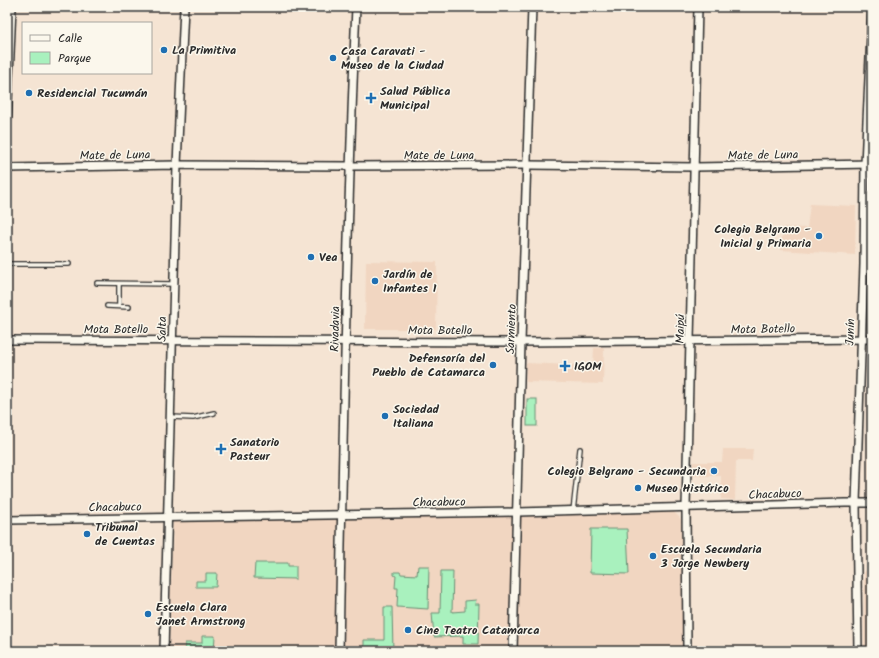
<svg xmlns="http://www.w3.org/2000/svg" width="879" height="658" font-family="Kalam,sans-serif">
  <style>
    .built { fill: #f1d6c1 }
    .green { fill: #a9f1be; stroke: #6a8e74 }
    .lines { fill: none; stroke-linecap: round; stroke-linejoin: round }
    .lane-casing { stroke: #2b2b2b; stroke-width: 6 }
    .street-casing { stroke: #2b2b2b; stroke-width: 10 }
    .lane { stroke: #fbf7ec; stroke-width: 3.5 }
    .street { stroke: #fbf7ec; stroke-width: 7 }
    .poi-dot { fill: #1f6fb2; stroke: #fbf7ec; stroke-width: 1.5 }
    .labels { text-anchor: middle; stroke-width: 3; stroke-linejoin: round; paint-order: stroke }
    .poi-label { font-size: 12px; font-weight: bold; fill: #2b2b2b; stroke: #fbf7ec; text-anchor: start }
    .street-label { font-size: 12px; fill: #2b2b2b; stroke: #fbf7ec }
  </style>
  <rect width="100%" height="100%" fill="#f5e4d3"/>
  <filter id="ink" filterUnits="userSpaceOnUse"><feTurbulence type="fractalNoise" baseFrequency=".025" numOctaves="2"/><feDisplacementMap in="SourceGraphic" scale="8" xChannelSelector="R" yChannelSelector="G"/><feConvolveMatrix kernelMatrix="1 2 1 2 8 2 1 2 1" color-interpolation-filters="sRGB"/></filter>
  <g filter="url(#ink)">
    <g class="built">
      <path d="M810,204l46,2 -1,49 -74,-5 2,-23 24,1z"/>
      <path d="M366,261l71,1 -1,67h-71z"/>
      <path d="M594,348h10l-1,36 -77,-2v-19l67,3z"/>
      <path d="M723,449h30l-1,12h-16l-1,39 -14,-1v-23h-28v-14h29z"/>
      <path d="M674,512l7,7 2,132h-514l4,-130 334,-4z"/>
      <rect x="864" y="571" width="8" height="80"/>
    </g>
    <g class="green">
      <rect x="527" y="399" width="10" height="27"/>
      <path d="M591,529h36l2,45 -39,-1z"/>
      <path d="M255,563h33v3h8v13l-42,-1z"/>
      <path d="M418,566h11l-1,43 -31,-2 1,-19h-3l1,-12 -2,-1v-3h6l1,2 16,1z"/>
      <path d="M441,571h12l-1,41 13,-1v-10l11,-1 -1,4h4l-1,40h-15v-8l-29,1 -2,-24h8z"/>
      <path d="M206,573h11l-1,14h-20v-6h10z"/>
      <path d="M384,607h8l1,44h-29v-11h20z"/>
      <path d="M202,636h13l-1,15 -29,-1v-7h17z"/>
    </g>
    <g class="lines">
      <g class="lane-casing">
        <g id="lane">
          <path d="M7,264h62"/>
          <path d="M97,283l77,1"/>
          <path d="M119,284v22"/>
          <path d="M107,306l22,1"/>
          <path d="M171,417l22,1 21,-5"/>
          <path d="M573,511l7,-62"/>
        </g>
      </g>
      <g class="street-casing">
        <g id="street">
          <path d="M7,123l5,-116"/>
          <path d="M7,168l170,-3 172,1 179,-1 167,2 177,-3"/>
          <path d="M7,340l514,2 351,-3"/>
          <path d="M7,520l511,-8 327,-9h27"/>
          <path d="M164,651l13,-486 7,-158"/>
          <path d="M339,651c4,-215 8,-429 17,-644"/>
          <path d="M513,651l8,-309 11,-335"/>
          <path d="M687,651l-1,-144 12,-500"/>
          <path d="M858,651l-2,-148 8,-239 1,-100 7,-150"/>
        </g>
      </g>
      <use href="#lane" class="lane"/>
      <use href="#street" class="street"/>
    </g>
  </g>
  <g class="poi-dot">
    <circle cx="164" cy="50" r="4"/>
    <circle cx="333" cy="58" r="4"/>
    <circle cx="29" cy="93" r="4"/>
    <path d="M369 92h4v4h4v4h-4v4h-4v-4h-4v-4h4z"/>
    <circle cx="819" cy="236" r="4"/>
    <circle cx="311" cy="257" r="4"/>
    <circle cx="375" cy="281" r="4"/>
    <circle cx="493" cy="365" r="4"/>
    <path d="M563 360h4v4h4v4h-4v4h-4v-4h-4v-4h4z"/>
    <circle cx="385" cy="416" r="4"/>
    <path d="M219 443h4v4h4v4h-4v4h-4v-4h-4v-4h4z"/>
    <circle cx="714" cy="471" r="4"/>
    <circle cx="638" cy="488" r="4"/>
    <circle cx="87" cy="534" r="4"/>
    <circle cx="653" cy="556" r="4"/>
    <circle cx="148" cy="614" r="4"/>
    <circle cx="408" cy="630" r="4"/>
  </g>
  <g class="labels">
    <g class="poi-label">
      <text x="172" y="54">La Primitiva</text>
      <text x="341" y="55">Casa Caravati -<tspan x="341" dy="14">Museo de la Ciudad</tspan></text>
      <text x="380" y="95">Salud Pública<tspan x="380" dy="14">Municipal</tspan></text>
      <text x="37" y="97">Residencial Tucumán</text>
      <text x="811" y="233" text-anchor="end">Colegio Belgrano -<tspan x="811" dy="14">Inicial y Primaria</tspan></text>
      <text x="319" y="261">Vea</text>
      <text x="383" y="278">Jardín de<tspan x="383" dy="14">Infantes 1</tspan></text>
      <text x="485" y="362" text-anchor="end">Defensoría del<tspan x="485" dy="14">Pueblo de Catamarca</tspan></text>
      <text x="574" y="370">IGOM</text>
      <text x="393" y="413">Sociedad<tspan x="393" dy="14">Italiana</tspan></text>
      <text x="230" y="446">Sanatorio<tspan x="230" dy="14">Pasteur</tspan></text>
      <text x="706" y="475" text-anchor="end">Colegio Belgrano - Secundaria</text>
      <text x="646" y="492">Museo Histórico</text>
      <text x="95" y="531">Tribunal<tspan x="95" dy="14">de Cuentas</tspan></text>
      <text x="661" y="553">Escuela Secundaria<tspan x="661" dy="14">3 Jorge Newbery</tspan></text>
      <text x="156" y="611">Escuela Clara<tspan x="156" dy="14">Janet Armstrong</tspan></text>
      <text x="416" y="634">Cine Teatro Catamarca</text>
    </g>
    <g class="street-label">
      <text transform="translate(115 155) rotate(-1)" y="4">Mate de Luna</text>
      <text x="439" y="159">Mate de Luna</text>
      <text transform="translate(763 155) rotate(-1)" y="4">Mate de Luna</text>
      <text x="116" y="333">Mota Botello</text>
      <text transform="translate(162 329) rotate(-89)" y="4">Salta</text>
      <text transform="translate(335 329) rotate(-89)" y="4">Rivadavia</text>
      <text transform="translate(511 329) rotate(-88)" y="4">Sarmiento</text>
      <text transform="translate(680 329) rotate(-89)" y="4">Maipú</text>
      <text transform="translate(763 329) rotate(-1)" y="4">Mota Botello</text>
      <text x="440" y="334">Mota Botello</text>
      <text transform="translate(850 332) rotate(-88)" y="4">Junín</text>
      <text transform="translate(775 494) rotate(-2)" y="4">Chacabuco</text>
      <text transform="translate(439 502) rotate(-1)" y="4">Chacabuco</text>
      <text transform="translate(115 507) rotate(-1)" y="4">Chacabuco</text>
    </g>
  </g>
  <rect width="879" height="658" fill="none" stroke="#fbf7ec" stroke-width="24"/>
  <rect x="12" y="12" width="855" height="634" fill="none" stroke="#2b2b2b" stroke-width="1.5" filter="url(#ink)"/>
  <rect x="22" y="22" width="130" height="52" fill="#fbf7ec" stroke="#a8a59f"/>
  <rect x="30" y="35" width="20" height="6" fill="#fbf7ec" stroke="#a8a59f"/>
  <text x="58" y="42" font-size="12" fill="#2b2b2b">Calle</text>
  <rect x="30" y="52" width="20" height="12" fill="#a9f1be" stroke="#a8a59f"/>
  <text x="58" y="62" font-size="12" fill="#2b2b2b">Parque</text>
</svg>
